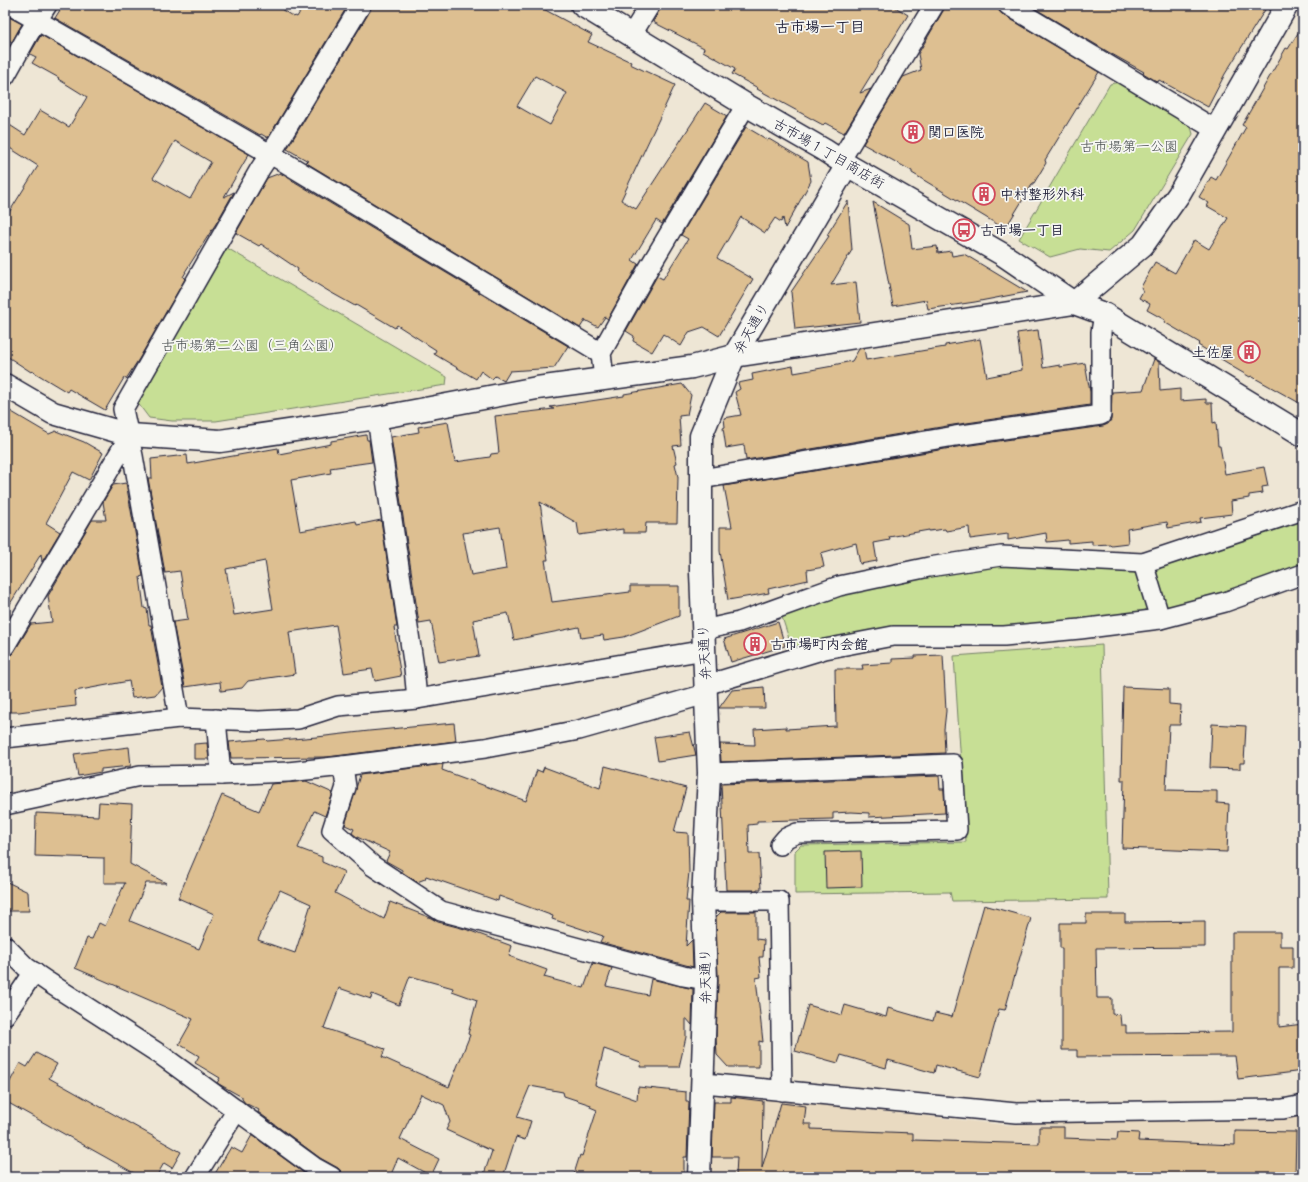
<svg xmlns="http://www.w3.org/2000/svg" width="1308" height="1182" font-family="Dekko,'Klee One',sans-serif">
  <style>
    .built { fill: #e9dac1 }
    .green { fill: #c7df95; stroke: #748068 }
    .building { fill: #ddbf91; stroke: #22223b; fill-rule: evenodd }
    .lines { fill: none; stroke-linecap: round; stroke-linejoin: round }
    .street-casing { stroke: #22223b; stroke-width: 22 }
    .secondary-casing { stroke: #22223b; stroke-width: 25 }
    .street { stroke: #f6f6f2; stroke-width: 19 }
    .secondary { stroke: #f6f6f2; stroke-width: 22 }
    .labels { text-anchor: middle; stroke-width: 3.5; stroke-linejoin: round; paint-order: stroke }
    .poi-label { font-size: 14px; font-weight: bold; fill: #22223b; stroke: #f6f6f2; text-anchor: start }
    .park-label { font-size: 14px; fill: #4b5152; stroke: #f6f6f2 }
    .street-label { font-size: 14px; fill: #22223b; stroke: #f6f6f2 }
    .neighbourhood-label { font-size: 15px; font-weight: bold; fill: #22223b; stroke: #f6f6f2 }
  </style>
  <rect width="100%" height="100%" fill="#eee6d5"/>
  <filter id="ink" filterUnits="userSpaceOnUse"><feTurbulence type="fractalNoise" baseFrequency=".025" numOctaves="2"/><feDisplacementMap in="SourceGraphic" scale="8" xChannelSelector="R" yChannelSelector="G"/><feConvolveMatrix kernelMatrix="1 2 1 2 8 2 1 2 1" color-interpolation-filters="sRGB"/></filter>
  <g filter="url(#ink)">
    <path class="built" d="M720,1093l285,32 140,-5 141,-1 17,-3v61h-595l1,-72z"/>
    <g class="green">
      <path d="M1119,82l72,45 2,7 -58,96 -26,22 -29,-3 -30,8 -31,-18 91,-155z"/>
      <path d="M227,248l220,129 -1,8 -230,36h-44l-23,-3 -12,-16z"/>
      <path d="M1303,517v49l-76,28 -62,16 -9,-31 1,-8 9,-7z"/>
      <path d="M1001,562l138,11 10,40 -89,10 -231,18 -37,7 -11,-34 61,-20z"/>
      <path d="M1102,645l6,254 -156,2 -2,-9 -155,2v-43l6,-6 165,-3 -12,-186z"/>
    </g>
    <g class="building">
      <path d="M63,5h211l20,12 1,-1 2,1 7,-12h44l-80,133 -7,-4 -1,1 -205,-117z"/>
      <path d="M372,5h164l56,30 -4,7 43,20 -1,2 45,21 -54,115 15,9 69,-106 22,13 -65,108 -6,-4 -24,40 6,4 -30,55 -3,-2 -7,10 -13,-7 -5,8 -275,-166 3,-1 -21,-12 83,-138zM535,76l32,17 -17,32 -33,-19z"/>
      <path d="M661,5h231l16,10 -48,78 11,-4 -27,44 -19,-10 -2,2 -66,-36 1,-1 -26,-14 3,-5 -32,-18 1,-3 -51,-26 6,-11z"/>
      <path d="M945,5h52l2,6 3,3 97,58 -54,88 1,3 -12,20h-1l-28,46 -93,-56v-2l-49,-27 40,-67 18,-7 -3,-16 25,-43z"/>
      <path d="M1029,5h239l-43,69 -17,33 -49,-27 -1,2 -15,-9 1,-1 -34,-19z"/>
      <path d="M5,15l17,9 -10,18 -7,-4z"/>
      <path d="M1303,25v380l-52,-29 -1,1 -19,-11v-1l-33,-20 2,-2 -36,-21 1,-2 -18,-10 3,-6 -11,-6 4,-7 -2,-4 14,-25 20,11 19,-33 15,9 19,-31 -21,-12 2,-3 -10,-6 12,-20 5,3 30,-53 -4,-2 44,-77 2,1z"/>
      <path d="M41,35l208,119 -25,43 10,-5 -17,30 -32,50h1l-3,5 2,2 -46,80 -13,20 -2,-1 -19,32 -36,-21 -2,3 -35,-21 -1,1 -26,-17v-136l33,-53 -33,-21v-23l20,13 15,-25 29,17 18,-30 -29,-18 1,-1 -27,-15 4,-6 -6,-3zM175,141l36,21 -21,37 -37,-21z"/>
      <path d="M746,127l22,13 1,-1 39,23 3,19 -26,47 -2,-10 -2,4 -6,-4 -10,15 -24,-16 -24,41 36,21 -34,57 -15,-9 -15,5 -8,14 -18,-12 -11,18 -19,-11 1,-5 -8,-5 31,-55 6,3 25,-40 -7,-4z"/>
      <path d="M280,173l288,173 -14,22 -44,3 -6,10 -9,-5 -3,3 -11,-8 -5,8 -42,-25 2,-4 -39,-25 -2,3 -39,-23 -1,1 -25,-14 -33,-20 1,-3 -37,-25 -2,2 -23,-13 31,-55z"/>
      <path d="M848,201l4,49 -21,35 25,-3 4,40 -65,7 -4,-37 38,-56 -2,-1z"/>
      <path d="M873,202l36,22 3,25 25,-3 1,7 13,-2 1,5 12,-2 63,38 -52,10 -47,7 -2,-9 -33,6z"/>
      <path d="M1038,330l5,38 17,-3v2l25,-4 5,29v13l-137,20 -207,35 -2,-15 -18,3 -3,-20 2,-1 -1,-9 17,-3 -6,-23 5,-3 -2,-6 15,-3 -1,-6 41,-8 1,7 39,-7v-1l19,-4 7,-12 5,-1 2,12 79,-13v-2l35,-6 7,38 35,-7 -5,-37z"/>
      <path d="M1154,359l5,3 1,29 20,-2v12l26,-2v4h6l1,20 3,-1 2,24h2l5,28 39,-7 4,19 -6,1 1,6 -14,2v3l-18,3 1,13 -32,4 1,4 -33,6 -1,-6 -40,7 1,14 -17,2 -1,-1 -18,1v-4l-24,2v-3l-21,2 -1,-9 -38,7v-6l-38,5 -1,-12 -23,4 -1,-2 -16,2v-1l-40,7 1,3 -16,3 3,18 -17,3 -4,-21 -35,10 3,14 -17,3 1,10 -40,9 1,4 -41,7 -8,-49v-24h12l-8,-41 233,-39 146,-21 5,-2 3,-4 1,-28 31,-2z"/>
      <path d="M682,384l9,11 -4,20 -8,1 2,29 -8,1 4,17 -2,1 3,13 -1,46h-31l-1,10h-22v-4l-44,6 -2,-12 -37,-21 8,58h-3l7,42 78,-10v-6h49v30l-55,21 -20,3 -1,-5 -22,3 -2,-11 -65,13 -6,-27 -35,7 6,36 -40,6 -8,-41 -12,2 -28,-186 28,-5 -1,-5 30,-5 7,40 35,-5 1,-3 8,-1 -4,-37 59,-7 -4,-2 74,-11v-2zM500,527l6,42 -35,6 -8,-42z"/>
      <path d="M5,408l44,26 7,-3 28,11 19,11 -14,27 -16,-8 -27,51 14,9 -18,30 -1,-8 -36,58z"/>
      <path d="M366,435l1,5h2l3,22 -42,6 1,5 -40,7 9,51 56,-10 1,4 24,-5 16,107h-3l4,27h-1l4,22 -26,5 -3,-12 -28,4 -8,-48 -47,7 6,42 -47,7 -6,7 -21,3 -1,-9 -35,5 -12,-65 15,-2 -8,-49 -15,2 -17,-95h4l-1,-19 36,-4 1,9 90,-16 1,6 52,-10v-3zM265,561l8,48 -39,6 -8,-46z"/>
      <path d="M126,483l17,93 -3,1 4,31 3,1 2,16h2l11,62 -7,8 -23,3 -3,-17 -54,10 1,15 -26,3 -2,-1 -29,4h-14v-55l6,-2 3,-3 17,-28 21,-2 -4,-26 44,-76h14l-3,-18 10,-17z"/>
      <path d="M778,622l7,24 -54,16 -7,-23z"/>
      <path d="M943,655l3,56 -2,18 1,24 -224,9 -1,-18 35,1 -1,-16 32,-2v2l50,-3 -1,-57h28l-1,-4 30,-2v-4l23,-1v-2z"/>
      <path d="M764,687l1,21h-46l13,-18z"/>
      <path d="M1123,687l46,2v15l12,1 -1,20h-11l-3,65 51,1v12l12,1 -2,48 -105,-4 2,-68h-3z"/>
      <path d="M454,723l2,18 -129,16 -96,1 -2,-16 36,-3 2,2 50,-4 52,-6z"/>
      <path d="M1212,724l34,2 -2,37h-4v6l-30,-1z"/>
      <path d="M690,732l6,23 -38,6 -4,-24z"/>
      <path d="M207,743l2,16h-15v-15z"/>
      <path d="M129,747l2,19 -30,3v3l-23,4 -4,-22z"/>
      <path d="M443,764l-1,6 84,31 11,-31 5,2 2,-5 56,21 5,-22 81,22 -12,44 14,1 1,39 -3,29h3l-3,45 6,-6 1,27 -93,-25 3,-6 -51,-17 1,-3 -54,-20 -1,5 -72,-25 -1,3 -8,3 -15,-10v-2l-16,-9 4,-9 -33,-15 -5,-4 2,-4 -9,-4 15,-50z"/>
      <path d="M939,776l1,13h4l1,24 -76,4v-4l-18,-1 -18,1v6l-76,2v3l-9,1 1,29h10l2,35h-4v1h-31l-5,-106z"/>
      <path d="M306,781l27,12 -8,23 -11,-5 -16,37 24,9v5l23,10 -10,21 49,26 6,-17 41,16 7,4 27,7 47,17 -3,10 38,14 -3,7 40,11 9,-25 19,5 -6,18 42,9 3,-16 42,10 -1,36 -6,-7v19l-7,30h-39l1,-5 -37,-13 -9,36 42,15 1,-13 48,5v10h3l-2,55h-3v20h-111l7,-22 2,1 15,-46 -7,-3 1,-2 -27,-9 -1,-4 -33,-6 -13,31 14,4 -6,19 -9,-3 -13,40h-20l9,-26 -46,-21 4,-8 -6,-17 -23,-11 -21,45 39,20 -8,17 -33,-18 -8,19h-47l-1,-5 -4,-4 -18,-10 -62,-46 1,-2 -14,-7 -3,-4v-2l-25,-14 3,-5 -25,-15 4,-7 -20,-12 14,-25 -118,-51 12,-30 5,1 7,-16 6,3 20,-43h-21v-25l-69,-2 1,-43 62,3 1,-14 33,2 -2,60 36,19h-20l-16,38 69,28 15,-35 -36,-16 44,-103 37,16 12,-27zM280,890l31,14 -16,49 -37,-13zM410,976l43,12 -1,3 25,9 -9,34 2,1 -21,52 -67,-30 3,-8 -61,-21 15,-40 32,11 1,-5 27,11z"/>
      <path d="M861,851l1,36 -36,1 -1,-36z"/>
      <path d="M5,881l23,11 1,19h-24z"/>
      <path d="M984,905l47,13 -26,92 -6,-1 -19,68 -44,-12 -2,8 -46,-13 -2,8 -45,-13 -3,8 -43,-12 13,-46 34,10 3,-10 41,12 2,-9 45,13 2,-8 17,4z"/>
      <path d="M721,912h35v27l8,1 -1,17h-4l2,20 -5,1 7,64 -4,-1v26h-31l-11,-12 -1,-16 2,-59 -2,-63z"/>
      <path d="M1086,914h39v8l80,-1v26l-109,1 1,50h15v16l8,1 1,10h5v8l106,-1v-100h48v14h13v22h-14v59l24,-3v47l-65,8 -3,-23 -158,1v-7h-15v-102h-2v-25h26z"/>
      <path d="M36,1053l21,11 -8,14 132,74 -9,16 -8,-5 -8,14h-15l-136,-76v-10l15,-28 7,4z"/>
      <path d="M731,1097l32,4 -1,67 19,-65 25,3 -2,18h7v5l102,4v7l126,4v-17h25v11l53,2 1,-8 21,1 -1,8 97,4v-14l61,1 -1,45h-512l-47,-2 1,-18h-25l2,-55h17z"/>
      <path d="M252,1135l56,41 1,1h-96l18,-30 11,6z"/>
    </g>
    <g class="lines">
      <g class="street-casing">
        <g id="street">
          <path d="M10,5l274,157 317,191"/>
          <path d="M1008,5l208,125"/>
          <path d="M632,34l18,-29"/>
          <path d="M5,76l23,-41 19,-30"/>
          <path d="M840,161l94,-156"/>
          <path d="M604,379l-3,-26 46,-82 99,-166"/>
          <path d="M377,418l37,250 3,31"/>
          <path d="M701,479l254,-43 146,-21v-83l3,-18"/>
          <path d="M1143,563l17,56"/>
          <path d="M703,630l36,-8 100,-36 90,-19 72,-11 142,7 160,-53"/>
          <path d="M5,646l125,-211"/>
          <path d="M706,685l119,-36 68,-13h111l76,-7 80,-10 65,-17 78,-28"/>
          <path d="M179,718l-46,-262 -10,-47 137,-240 10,-15 7,-10 84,-139"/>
          <path d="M216,719l5,56"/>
          <path d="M5,738l174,-20 80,3 39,-2 40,-13 79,-7 288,-49"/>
          <path d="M343,766l3,21 -14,43 41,36 68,45 242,65 23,4"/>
          <path d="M709,773l244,-9 4,66 -160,3 -11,5 -6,7"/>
          <path d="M5,805l135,-29 81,-1 67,-3 55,-6 142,-18 94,-18 127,-36"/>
          <path d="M703,901h76l3,190"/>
          <path d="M5,946l21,21 22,15 113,73 153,112 18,10"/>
          <path d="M5,1015l29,-43"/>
          <path d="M704,1083l312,30 267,-4 20,-4"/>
          <path d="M195,1177l42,-67"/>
        </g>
      </g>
      <g class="secondary-casing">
        <g id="secondary">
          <path d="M582,5l164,100 78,45 23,15 155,89 72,49 30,11 199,121"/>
          <path d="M5,385l48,28 77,22 90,6 157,-23 160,-30 155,-21 42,-11 340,-53 69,-58 36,-51 108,-189"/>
          <path d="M699,1177l7,-197 -3,-79 6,-128 -8,-201v-136l33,-80 113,-191"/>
        </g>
      </g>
      <use href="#street" class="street"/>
      <use href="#secondary" class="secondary"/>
    </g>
  </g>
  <defs>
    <g id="building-ring" transform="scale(1.15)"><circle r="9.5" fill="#f6f6f2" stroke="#d1495b" stroke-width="1.5"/><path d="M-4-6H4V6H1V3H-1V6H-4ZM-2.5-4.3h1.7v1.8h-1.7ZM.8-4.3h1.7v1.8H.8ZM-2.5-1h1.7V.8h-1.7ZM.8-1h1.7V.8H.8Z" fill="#d1495b"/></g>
    <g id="bus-ring" transform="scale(1.15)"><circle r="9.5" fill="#f6f6f2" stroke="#d1495b" stroke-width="1.5"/><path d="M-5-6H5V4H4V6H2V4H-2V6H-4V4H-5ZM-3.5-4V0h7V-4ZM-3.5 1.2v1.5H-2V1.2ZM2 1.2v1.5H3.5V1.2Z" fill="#d1495b"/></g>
  </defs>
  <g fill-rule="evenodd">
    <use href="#building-ring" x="913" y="132"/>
    <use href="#building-ring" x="984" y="194"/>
    <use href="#bus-ring" x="964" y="230"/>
    <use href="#building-ring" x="1249" y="352"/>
    <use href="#building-ring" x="755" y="644"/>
  </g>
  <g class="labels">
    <g class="poi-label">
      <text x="928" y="137">関口医院</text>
      <text x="1000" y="199">中村整形外科</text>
      <text x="980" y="235">古市場一丁目</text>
      <text x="1234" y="357" text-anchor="end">土佐屋</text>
      <text x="770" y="649">古市場町内会館</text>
    </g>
    <g class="park-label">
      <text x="1129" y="151">古市場第一公園</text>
      <text x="252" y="350">古市場第二公園（三角公園）</text>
    </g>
    <g class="street-label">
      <text transform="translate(829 153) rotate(30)" y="5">古市場１丁目商店街</text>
      <text transform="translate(751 328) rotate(-60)" y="5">弁天通り</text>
      <text transform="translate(704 652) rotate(-93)" y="5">弁天通り</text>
      <text transform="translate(705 976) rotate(-91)" y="5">弁天通り</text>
    </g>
    <g class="neighbourhood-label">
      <text x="820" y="32">古市場一丁目</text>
    </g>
  </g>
  <rect width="1308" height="1182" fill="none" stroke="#f6f6f2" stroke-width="20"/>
  <rect x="10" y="10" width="1288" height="1162" fill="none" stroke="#22223b" stroke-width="1.5" filter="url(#ink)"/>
</svg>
